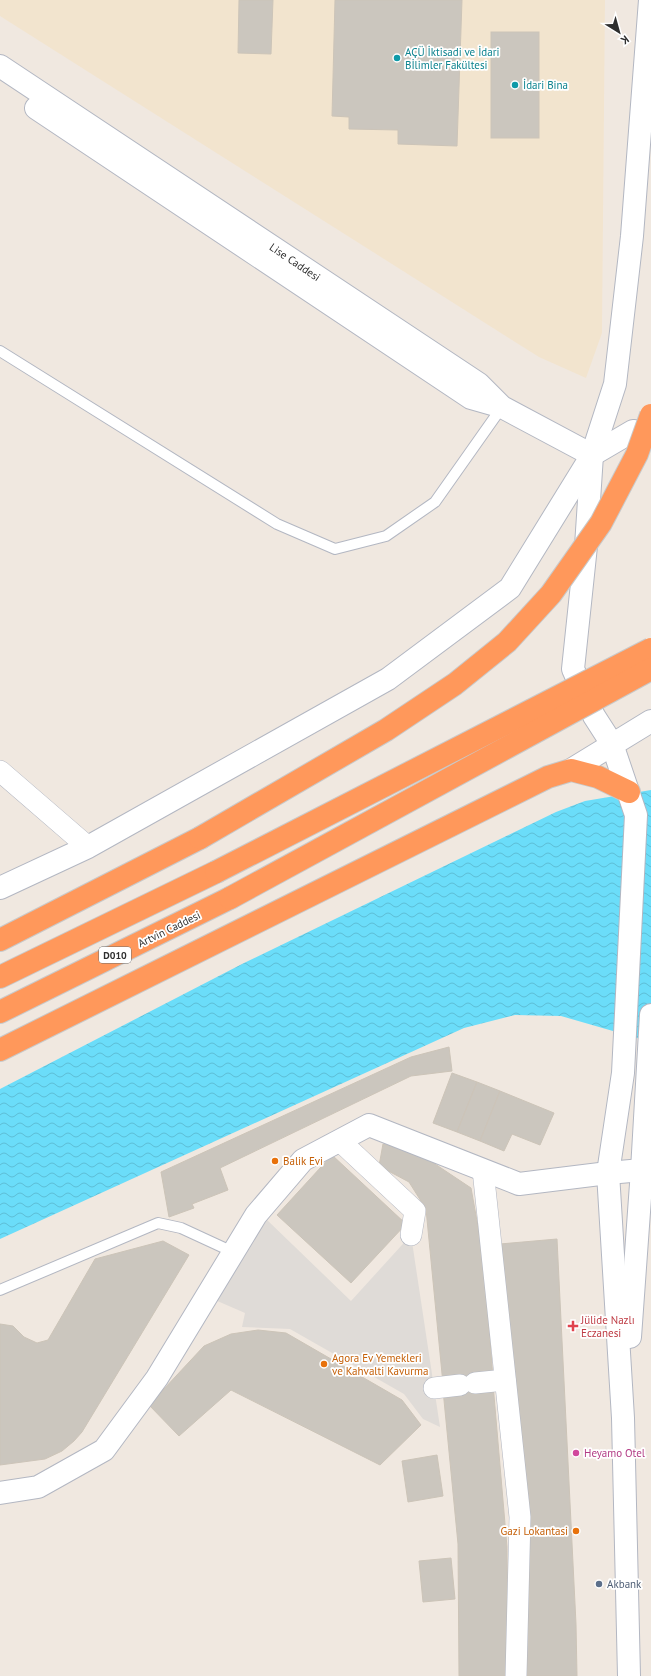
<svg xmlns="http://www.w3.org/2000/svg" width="651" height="1676" font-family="'PT Sans',sans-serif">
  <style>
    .education { fill: #f2e4ce }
    .plaza { fill: #dfdbd7 }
    .water { fill: url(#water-waves) }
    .building { fill: #cbc6be; stroke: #ccc4b8 }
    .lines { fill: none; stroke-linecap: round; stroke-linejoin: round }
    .lane-casing { stroke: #b3b7c2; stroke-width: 12 }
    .street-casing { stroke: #b3b7c2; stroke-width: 22 }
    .secondary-casing { stroke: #b3b7c2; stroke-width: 24 }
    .highway-casing { stroke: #c9c9c9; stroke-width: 24 }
    .lane { stroke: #fff; stroke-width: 10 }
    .street { stroke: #fff; stroke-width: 21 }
    .secondary { stroke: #fff; stroke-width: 22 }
    .highway { stroke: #ff985b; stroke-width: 22 }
    .highway-bridge-casing { stroke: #c9c9c9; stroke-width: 24; stroke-linecap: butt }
    .highway-bridge { stroke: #ff985b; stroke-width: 22 }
    .culture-dot { fill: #0f9aa8; stroke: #fff; stroke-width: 1.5 }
    .food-dot { fill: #e8710a; stroke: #fff; stroke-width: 1.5 }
    .health-dot { fill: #e0444e; stroke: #fff; stroke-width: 1.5 }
    .hotel-dot { fill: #d1479c; stroke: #fff; stroke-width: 1.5 }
    .service-dot { fill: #5c6f8a; stroke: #fff; stroke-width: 1.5 }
    .labels { text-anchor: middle; stroke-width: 3.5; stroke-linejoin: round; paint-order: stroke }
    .shield { fill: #fff; stroke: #6d6d6d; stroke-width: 1 }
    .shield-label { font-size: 10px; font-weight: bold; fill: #2e2e2e }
    .culture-label { font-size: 11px; fill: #0d838f; stroke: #fff; text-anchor: start }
    .street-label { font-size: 11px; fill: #2e2e2e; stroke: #fff }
    .food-label { font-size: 11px; fill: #c56008; stroke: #fff; text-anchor: start }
    .health-label { font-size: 11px; fill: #be3a42; stroke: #fff; text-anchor: start }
    .hotel-label { font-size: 11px; fill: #b23c85; stroke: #fff; text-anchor: start }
    .service-label { font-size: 11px; fill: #4e5e75; stroke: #fff; text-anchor: start }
  </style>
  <defs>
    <pattern id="water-waves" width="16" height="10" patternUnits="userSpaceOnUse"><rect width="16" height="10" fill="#6bddf9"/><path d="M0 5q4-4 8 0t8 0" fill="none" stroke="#5dbed6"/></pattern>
  </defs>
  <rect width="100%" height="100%" fill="#f0e8e0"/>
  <path class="education" d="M0,0h605l-3,333 -16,45 -47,-21 -539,-341z"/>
  <path class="plaza" d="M265,1218l86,83 60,-66 29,192 -17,-8 -19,-25 -114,-65 -48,-2 3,-14 -30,-13z"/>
  <path class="water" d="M651,790v252l-90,-26 -46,-1 -51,13 -464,211v-150l244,-126 312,-151 29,-11z"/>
  <g class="building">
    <path d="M239,0h34l-2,54 -33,-1z"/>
    <path d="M335,0h127l-5,146 -59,-2v-14l-49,-1v-12l-17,-1z"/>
    <rect x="491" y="32" width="48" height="106"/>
    <path d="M449,1047l3,24 -41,5 -191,92 8,22 -36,14 2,4 -25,9 -8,-45 250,-115z"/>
    <path d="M452,1073l25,9 -20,50 -24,-9z"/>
    <path d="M477,1082l23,9 -20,50 -23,-9z"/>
    <path d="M500,1091l54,22 -14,32 -28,-11 -8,17 -24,-10z"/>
    <path d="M383,1144l37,10 51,34 12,66 10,124 -50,6 -17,-175 -17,-27 -30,-16z"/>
    <path d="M332,1155l74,69 -55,59 -74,-68z"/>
    <path d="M557,1239l19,385 1,52h-56l-21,-432z"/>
    <path d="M163,1241l26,14 -107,177 -8,9 -12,10 -17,8 -45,6v-141l13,2 11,11 13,6 11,-3 47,-81z"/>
    <path d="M258,1330l28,3 116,67 19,25 -41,40 -149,-75 -52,46 -30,-31 55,-59 27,-12z"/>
    <path d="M493,1384l14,163 1,129h-49l-1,-132 -15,-154z"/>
    <path d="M437,1455l6,41 -35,6 -6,-41z"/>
    <path d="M451,1558l4,41 -32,3 -4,-41z"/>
  </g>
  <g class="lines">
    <g class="lane-casing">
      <g id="lane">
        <path d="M0,351l277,173 58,25 51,-13 49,-34 67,-95"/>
        <path d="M0,1290l158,-67 23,5 52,24"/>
      </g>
    </g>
    <g class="street-casing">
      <g id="street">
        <path d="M0,771l88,76"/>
        <path d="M340,1141l75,70 -4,24"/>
        <path d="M483,1170l37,347 -4,159"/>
        <path d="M475,1383l30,-3"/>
        <path d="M434,1388l26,-3"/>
      </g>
    </g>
    <g class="secondary-casing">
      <g id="secondary">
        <path d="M0,66l479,318 23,23 90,48"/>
        <path d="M36,108l435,290 28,8"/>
        <path d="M571,770l80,-49"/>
        <path d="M0,888l88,-41 300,-168 122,-91 82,-133 41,-24 18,2"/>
        <path d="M630,1337l12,-167 9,-155"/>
        <path d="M0,1493l38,-6 66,-37 53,-72 99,-163 47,-55 66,-35 150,59 89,-11 34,-3"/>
        <path d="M629,1676l-6,-258 -15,-245 15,-100 13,-258 -24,-71 -18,-28 -21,-47 13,-123 6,-91 23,-71 17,-148 18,-236"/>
      </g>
    </g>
    <g class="highway-casing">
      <g id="highway">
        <path d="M0,940l200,-102"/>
        <path d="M0,977l216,-105"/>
        <path d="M0,1012l230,-114"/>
        <path d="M0,1050l548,-273 23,-7 27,7 31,15"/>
      </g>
    </g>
    <use href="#lane" class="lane"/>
    <use href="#street" class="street"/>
    <use href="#secondary" class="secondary"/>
    <use href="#highway" class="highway"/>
    <g class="highway-bridge-casing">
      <g id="highway-bridge">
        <path d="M200,838l186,-108 69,-46 52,-42 44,-48 50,-71 36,-69 14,-39"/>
        <path d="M216,872l435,-223"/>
        <path d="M230,898l421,-229"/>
      </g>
    </g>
    <use href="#highway-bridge" class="highway-bridge"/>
  </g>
  <g class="culture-dot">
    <circle cx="397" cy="58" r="4"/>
    <circle cx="515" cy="85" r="4"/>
  </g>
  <g class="food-dot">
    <circle cx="275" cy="1161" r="4"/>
    <circle cx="324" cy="1364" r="4"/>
    <circle cx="576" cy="1531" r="4"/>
  </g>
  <path class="health-dot" d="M571 1320h4v4h4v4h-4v4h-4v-4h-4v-4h4z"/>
  <circle class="hotel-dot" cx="576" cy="1453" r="4"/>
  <circle class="service-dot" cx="599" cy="1584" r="4"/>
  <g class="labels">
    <rect class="shield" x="99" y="947" width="32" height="16" rx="3"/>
    <g class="shield-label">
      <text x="115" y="959">D010</text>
    </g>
    <g class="culture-label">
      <text x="405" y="56">AÇÜ İktisadi ve İdari<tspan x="405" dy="13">Bİlimler Fakültesi</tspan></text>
      <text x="523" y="89">İdari Bina</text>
    </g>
    <g class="street-label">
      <text transform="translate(295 262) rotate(34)" y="4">Lise Caddesi</text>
      <text transform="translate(169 929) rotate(-26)" y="4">Artvin Caddesi</text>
    </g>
    <g class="food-label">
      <text x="283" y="1165">Balik Evi</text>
      <text x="332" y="1362">Agora Ev Yemekleri<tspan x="332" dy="13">ve Kahvalti Kavurma</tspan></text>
      <text x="568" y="1535" text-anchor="end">Gazi Lokantasi</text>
    </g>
    <g class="health-label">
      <text x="581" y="1324">Jülide Nazlı<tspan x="581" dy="13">Eczanesi</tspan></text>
    </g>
    <g class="hotel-label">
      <text x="584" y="1457">Heyamo Otel</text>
    </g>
    <g class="service-label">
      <text x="607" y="1588">Akbank</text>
    </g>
  </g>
  <g transform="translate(619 32) rotate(143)" stroke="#ffffff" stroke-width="3" paint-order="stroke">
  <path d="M0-3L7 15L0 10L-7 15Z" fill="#2e2e2e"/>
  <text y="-6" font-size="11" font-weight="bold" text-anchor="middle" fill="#2e2e2e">K</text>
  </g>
</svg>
